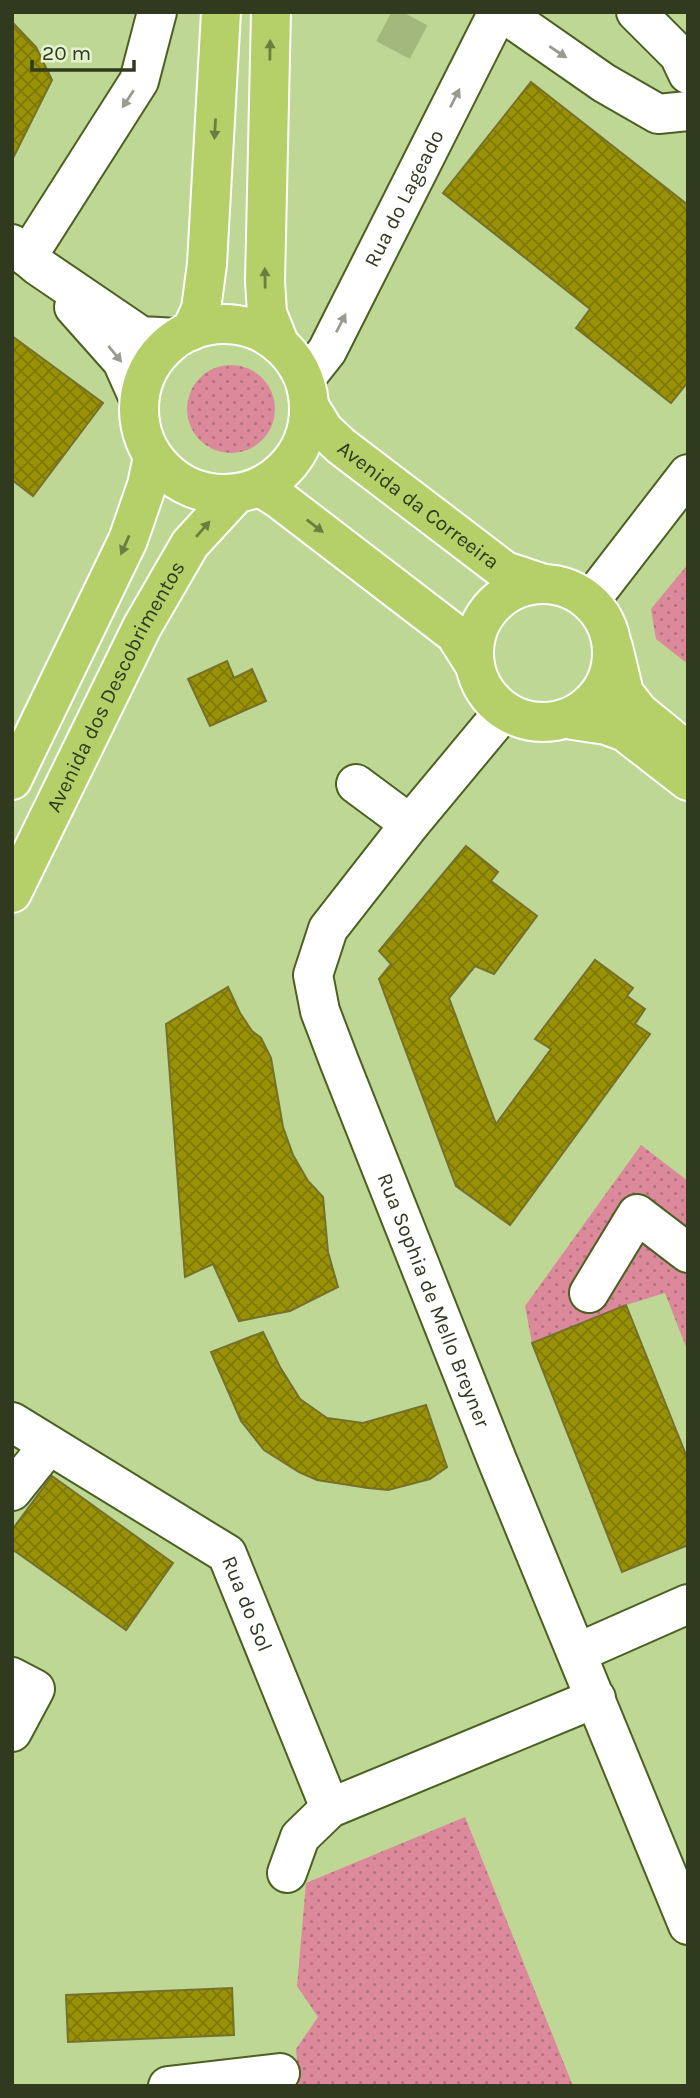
<svg xmlns="http://www.w3.org/2000/svg" width="700" height="2098" font-family="Karla,sans-serif">
  <style>
    .grass { fill: url(#grass-dots) }
    .building { fill: url(#building-cross-hatch); stroke: #76712a; stroke-width: 2 }
    .lines { fill: none; stroke-linecap: round; stroke-linejoin: round }
    .minor-tunnel { stroke: #a2b87d; stroke-width: 38; stroke-dasharray: 38 19; stroke-linecap: butt }
    .minor-casing { stroke: #4b6021; stroke-width: 42 }
    .major-casing { stroke: #fff; stroke-width: 42 }
    .minor { stroke: #fff; stroke-width: 38 }
    .major { stroke: #b5cf69; stroke-width: 38 }
    .oneway { fill: #6c7d40 }
    .oneway2 { fill: #989c8f }
    .labels { text-anchor: middle; stroke-width: 6; stroke-linejoin: round; paint-order: stroke }
    .street-label { font-size: 21px; fill: #303a1f; stroke: #e5f3d1 }
  </style>
  <defs>
    <pattern id="grass-dots" width="8" height="8" patternUnits="userSpaceOnUse" patternTransform="scale(1.75)"><rect width="8" height="8" fill="#dd899c"/><path d="M2 2h.1M6 6h.1" fill="none" stroke="#b4717f" stroke-width="1.8" stroke-linecap="round"/></pattern>
    <pattern id="building-cross-hatch" width="8" height="8" patternUnits="userSpaceOnUse" patternTransform="scale(1.75)"><rect width="8" height="8" fill="#9a9206"/><path d="M0 0l8 8M0 8l8-8" fill="none" stroke="#7e7807"/></pattern>
  </defs>
  <rect width="100%" height="100%" fill="#bed794"/>
  <g class="grass">
    <circle cx="231" cy="409" r="44"/>
    <path d="M688,564v100l-32,-25 -5,-30z"/>
    <path d="M641,1145l47,36v171l-23,-59 -39,12 -94,38 -7,-37z"/>
    <path d="M465,1817l108,269h-274l-3,-37 22,-32 -21,-31 9,-103z"/>
  </g>
  <g class="building">
    <path d="M12,22l24,25 16,33 -40,80z"/>
    <path d="M531,82l157,123v177l-17,21 -95,-75 14,-19 -147,-116z"/>
    <path d="M12,336l91,67 -70,93 -21,-16z"/>
    <path d="M227,661l7,17 18,-9 14,32 -56,25 -22,-47z"/>
    <path d="M466,846l32,26 -7,9 46,35 -43,58 -19,-8 -26,32 47,126 55,-75 -16,-10 60,-79 38,28 -6,8 18,13 -10,15 15,10 -140,191 -54,-39 -77,-207 12,-15 -12,-13z"/>
    <path d="M228,987l12,26 12,18 9,7 10,20 12,69 10,28 15,26 15,16 5,55 10,35 -48,24 -51,10 -26,-57 -28,13 -19,-253z"/>
    <path d="M626,1305l62,155v85l-66,27 -90,-229z"/>
    <path d="M263,1332l17,35 20,32 27,19 36,5 63,-18 21,62 -17,12 -42,11 -20,-2 -51,-8 -18,-8 -35,-22 -23,-29 -30,-69z"/>
    <path d="M52,1476l121,87 -47,67 -114,-81v-19z"/>
    <path d="M232,1988l2,47 -166,7 -2,-47z"/>
  </g>
  <g class="lines">
    <path class="minor-tunnel" d="M393,50l20,-38"/>
    <g class="minor-casing">
      <g id="minor">
        <path d="M502,12l102,71 54,31 30,-3"/>
        <path d="M636,12l43,43 9,19"/>
        <path d="M12,244l26,22 103,70 36,2"/>
        <path d="M27,257l112,-176 18,-69"/>
        <path d="M74,307l48,54 17,38"/>
        <path id="s1" d="M304,380l23,-29 171,-339"/>
        <path d="M590,601l98,-127"/>
        <path id="s2" d="M504,711l-94,113 -82,105 -15,46 7,36 19,50 158,399 191,465"/>
        <path d="M356,784l54,40"/>
        <path d="M589,1293l48,-79 51,39"/>
        <path id="s3" d="M12,1422l215,132 103,254"/>
        <path d="M12,1491l37,-46"/>
        <path d="M577,1653l111,-49"/>
        <path d="M12,1677l23,12 -23,43"/>
        <path d="M287,1873l13,-36 30,-29 266,-110"/>
        <path d="M168,2086l112,-13"/>
      </g>
    </g>
    <g class="major-casing">
      <g id="major">
        <path d="M271,12l-6,269 2,32 12,30"/>
        <circle cx="224" cy="409" r="85"/>
        <path d="M191,331l10,-22 6,-45 14,-252"/>
        <path id="s4" d="M309,406l15,24 17,16 164,125 36,12"/>
        <path d="M260,487l19,12 176,135 19,30"/>
        <circle cx="543" cy="653" r="69"/>
        <path d="M613,647l11,46 15,19 49,40"/>
        <path d="M566,719l40,6 19,7 63,49"/>
        <path d="M12,780l116,-240 19,-55 6,-28"/>
        <path id="s5" d="M12,893l130,-266 48,-83 46,-50"/>
      </g>
    </g>
    <use href="#minor" class="minor"/>
    <use href="#major" class="major"/>
  </g>
  <defs><path id="oneway-solid" d="M-6-.8H1V-3.2L6.5 0L1 3.2V.8H-6Z" transform="scale(1.75)"/></defs>
  <g class="oneway">
    <use href="#oneway-solid" transform="translate(270 50) rotate(-89)"/>
    <use href="#oneway-solid" transform="translate(215 129) rotate(93)"/>
    <use href="#oneway-solid" transform="translate(265 278) rotate(-91)"/>
    <use href="#oneway-solid" transform="translate(315 526) rotate(38)"/>
    <use href="#oneway-solid" transform="translate(203 529) rotate(-49)"/>
    <use href="#oneway-solid" transform="translate(125 545) rotate(114)"/>
  </g>
  <g class="oneway2">
    <use href="#oneway-solid" transform="translate(558 52) rotate(34)"/>
    <use href="#oneway-solid" transform="translate(455 98) rotate(-63)"/>
    <use href="#oneway-solid" transform="translate(128 99) rotate(123)"/>
    <use href="#oneway-solid" transform="translate(341 323) rotate(-63)"/>
    <use href="#oneway-solid" transform="translate(115 354) rotate(51)"/>
  </g>
  <g class="labels">
    <g class="street-label">
      <text dy="7" stroke="none"><textPath href="#s1" startOffset="208">Rua do Lageado</textPath></text>
      <text dy="7" stroke="none"><textPath href="#s4" startOffset="149">Avenida da Correeira</textPath></text>
      <text dy="7" stroke="none"><textPath href="#s5" startOffset="231">Avenida dos Descobrimentos</textPath></text>
      <text dy="7" stroke="none"><textPath href="#s2" startOffset="676">Rua Sophia de Mello Breyner</textPath></text>
      <text dy="7" stroke="none"><textPath href="#s3" startOffset="306">Rua do Sol</textPath></text>
    </g>
  </g>
  <rect width="700" height="2098" fill="none" stroke="#303a1f" stroke-width="28"/>
  <path d="M32 60v10h102v-10" fill="none" stroke="#303a1f" stroke-width="3.5"/>
  <text x="42" y="60" font-size="21" fill="#303a1f" stroke="#e5f3d1" stroke-width="5" paint-order="stroke">20 m</text>
</svg>
